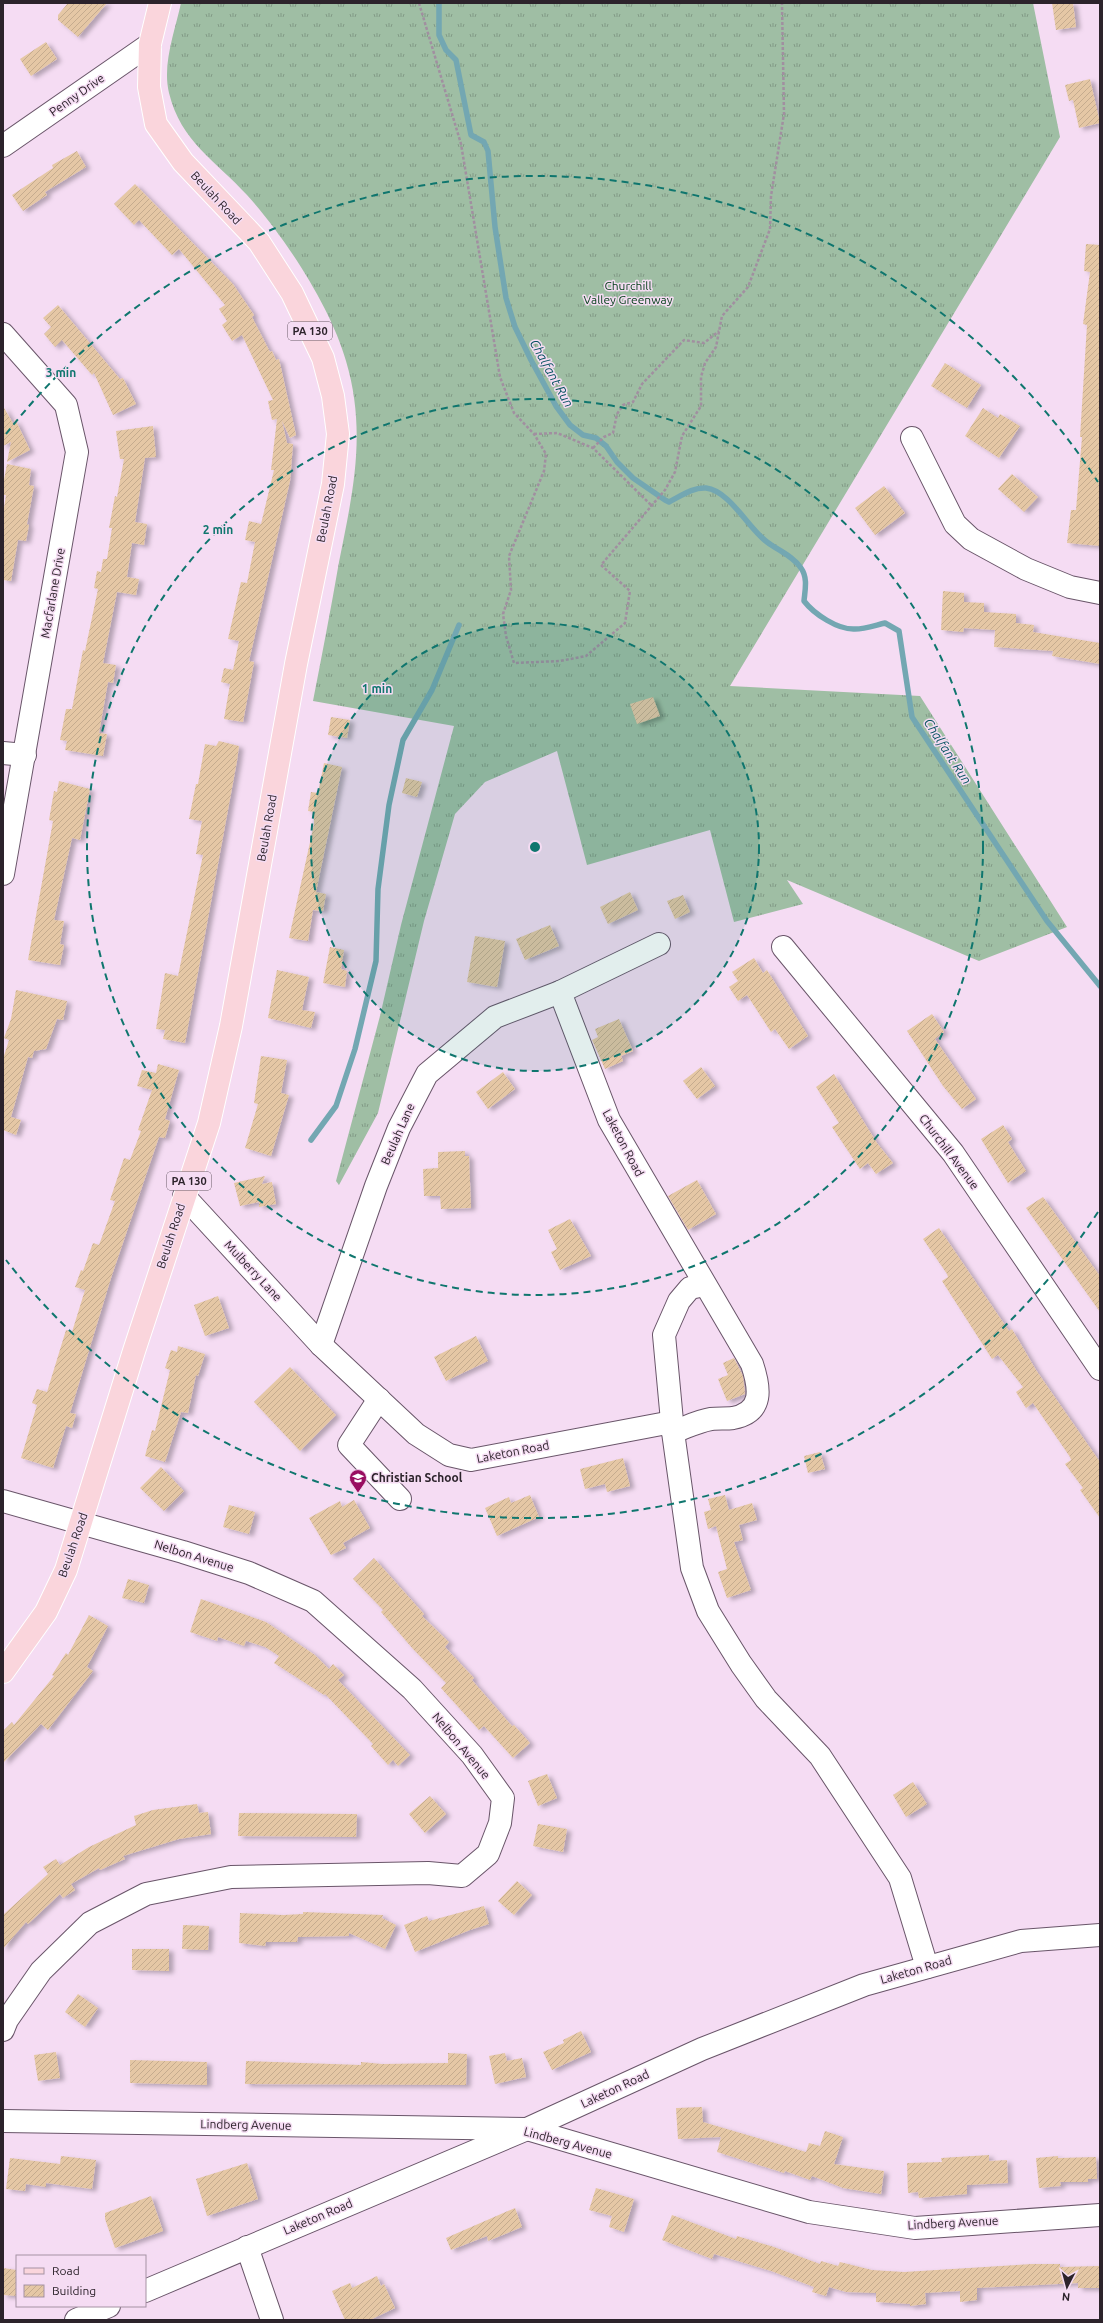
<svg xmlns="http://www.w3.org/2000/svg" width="1103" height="2323" font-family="Ubuntu,sans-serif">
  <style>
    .grass { fill: url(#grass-tufts) }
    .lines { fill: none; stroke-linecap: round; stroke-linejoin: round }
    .stream { stroke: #73a7b2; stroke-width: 5.5 }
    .building { fill: url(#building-hatch); filter: url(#shadow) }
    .minor-casing { stroke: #695569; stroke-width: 24 }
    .major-casing { stroke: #fff; stroke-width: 24 }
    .path { stroke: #a18fa0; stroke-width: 2.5; stroke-dasharray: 3 2; stroke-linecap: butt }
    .minor { stroke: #fff; stroke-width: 22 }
    .major { stroke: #fad5dc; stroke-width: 22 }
    .ring { fill: none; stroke: #0f766e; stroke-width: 2; stroke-dasharray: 7 5 }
    .labels { text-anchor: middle; stroke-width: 3; stroke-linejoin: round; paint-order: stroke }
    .shield { fill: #f5dcf3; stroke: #685a67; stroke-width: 1 }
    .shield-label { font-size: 11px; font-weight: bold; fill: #2c232b }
    .street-label { font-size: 12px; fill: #2c232b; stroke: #f5dcf3 }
    .park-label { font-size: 12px; fill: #06411b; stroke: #f5dcf3 }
    .poi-label { font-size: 12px; font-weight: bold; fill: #2c232b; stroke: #f5dcf3; text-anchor: start }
    .water-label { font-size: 13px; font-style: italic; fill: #075460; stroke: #f5dcf3 }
    .centre { fill: #0f766e; stroke: #f5dcf3; stroke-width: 2 }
    .ring-label { font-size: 12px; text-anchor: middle; font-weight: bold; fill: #0f766e; stroke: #f5dcf3; stroke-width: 3; stroke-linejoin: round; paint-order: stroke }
  </style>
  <defs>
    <pattern id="grass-tufts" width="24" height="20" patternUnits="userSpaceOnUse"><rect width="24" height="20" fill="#9fbea4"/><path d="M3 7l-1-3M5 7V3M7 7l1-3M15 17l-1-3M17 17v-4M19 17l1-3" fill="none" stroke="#829a86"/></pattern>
    <pattern id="building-hatch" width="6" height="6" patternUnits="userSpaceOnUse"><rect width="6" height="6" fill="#e5c7a5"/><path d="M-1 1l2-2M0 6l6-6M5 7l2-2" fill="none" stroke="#c5ab8e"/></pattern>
    <filter id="shadow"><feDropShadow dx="4.5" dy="2.5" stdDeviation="2" flood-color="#0004"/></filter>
  </defs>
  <rect width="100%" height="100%" fill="#f5dcf3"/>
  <path class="grass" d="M181,3h852l27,134 -330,549 190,10 147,231 -88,34 -192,-81 16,24 -69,18 -24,-92 -123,35 -30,-114 -72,31 -30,32 -31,107 -46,192 -39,72 -3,-4 44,-165 21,-91 53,-199 -141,-25c9,-46 18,-93 26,-139 14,-70 28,-130 7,-201 -15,-54 -62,-125 -99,-166 -32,-35 -66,-53 -78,-102 -7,-29 6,-62 12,-90z"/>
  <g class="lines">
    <g class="stream">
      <path d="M439,3v32l7,15 10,10 15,75 13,7 4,9 7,76 11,71 9,29 16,33 25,46 14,19 13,10 13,3 10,8 11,16 16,16 32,22 4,2c12,-6 24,-15 37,-14 24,3 42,40 61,54 12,9 26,14 34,26 7,10 4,22 3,33 10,13 34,29 51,28 10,0 21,-4 30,-6l14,8 13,86 135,204 53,65"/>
      <path d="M311,1140l25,-34 19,-57 21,-88 2,-72 11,-84 14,-65 29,-50 27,-65"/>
    </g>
  </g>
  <g class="building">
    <path d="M68,3h39l-29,34 -20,-17v-5z"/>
    <path d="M1052,3h21l3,24 -20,3z"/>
    <path d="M46,42l11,17 -26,17 -11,-17z"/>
    <path d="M1090,79l10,44 -21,5 -6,-28 -4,1 -4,-16z"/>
    <path d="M77,151l9,16 -41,25 2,3 -24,16 -11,-16 41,-27 -1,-3z"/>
    <path d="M135,184l98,100 21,31 -2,2 18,35 2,-1 4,9 3,-1 17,76 -6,3 -8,-17 5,22 6,1 -3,37 -41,180 5,1 -11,60 -19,-3 6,-35 -9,-2 3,-14 9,2 6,-29 -11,-2 13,-57 6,1 8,-41 -10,-2 4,-19 12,3 13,-54h-3l6,-51 -5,1 -4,-19 5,-1 -31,-65 -10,6 -10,-16 5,-4 -8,-12 6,-4 -46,-56 -7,6 -33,-35 -5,5 -20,-21z"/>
    <path d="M1086,244l14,1v301l-33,-3 4,-33h5l6,-73h-2l7,-112 -4,-1 7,-52 -6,-1z"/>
    <path d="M58,305l62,74 3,-1 13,26 -23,11 -19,-42 -2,2 -30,-35 -7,7 -11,-13 7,-7 -8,-9z"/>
    <path d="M945,363l36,22 -14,23 -36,-22z"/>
    <path d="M3,406l11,19 1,-6 15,31 -23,12 4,-20 -8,4z"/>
    <path d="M983,408l15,10 2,-4 20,12 -21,32 -34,-22z"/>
    <path d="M153,426l3,31 -11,1 -10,64 12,2 -3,21 -12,-2 -5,34 12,2 -3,16 -19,-3 -14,71 13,2 -3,18 -5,-1 -9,51 8,1 -4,22 -38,-6 2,-9 -7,-1 6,-31h6l11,-59 2,1 13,-62 -4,-1 3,-17 4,1 2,-13h4l5,-31h-3l6,-32 2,1 7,-38h-4l-4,-28z"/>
    <path d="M7,464l24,5 -2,16 5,1 -7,38 2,1 -3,16 -8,-1 -7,41 -8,-1v-66l3,-19h-3v-10z"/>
    <path d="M1012,474l26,23 -14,15 -26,-23z"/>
    <path d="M884,486l21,27 -30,22 -20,-27z"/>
    <path d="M943,591l21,2v9l20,1v9l32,2v9l18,2 -1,7 67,11v21l-48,-8 1,-5 -59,-4 1,-17 -31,-2 -1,4 -22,-2z"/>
    <path d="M653,697l7,19 -23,8 -7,-20z"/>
    <path d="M331,717l19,3 -3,18 -19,-3z"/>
    <path d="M219,741l20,5 -2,15 -52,282 -22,-4 2,-9 -9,-1 9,-56 13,3 25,-121 -7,-1 6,-33 -13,-2 7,-35h2l7,-40 11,2z"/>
    <path d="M324,763l18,4 -26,125 10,2 -3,17 -10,-1 -5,31 -19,-3 25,-114v-12l-6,-1 3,-19 7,1z"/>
    <path d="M406,778l16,4 -5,15 -15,-4z"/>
    <path d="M59,781l31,8 -10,51 -8,-2 -18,82 10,1 -4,23 4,1 -4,20 -32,-5 25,-139 -4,-1 5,-29 3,1z"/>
    <path d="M630,892l8,18 -30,14 -8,-17z"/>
    <path d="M683,895l7,17 -15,7 -8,-18z"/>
    <path d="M550,925l9,21 -34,14 -9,-21z"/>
    <path d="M475,936l30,5 -8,46 -30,-5z"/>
    <path d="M330,947l14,3 -3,19 6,2 -2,16 -22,-4z"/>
    <path d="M754,958l9,15 4,-3 41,66 -19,13 -14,-20 -4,3 -24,-37 -9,6 -9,-14 9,-6 -6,-9z"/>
    <path d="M277,970l32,7 -7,33 13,2 -4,16 -43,-10z"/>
    <path d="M16,990l51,11 -4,19 -6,-1 -11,30 -12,2 -2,7 -4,-1 -17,60 10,3 -5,15 -13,-5v-71l6,-19 -5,-2 7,-19z"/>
    <path d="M932,1014l12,18 -9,7 41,60 -14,10 -19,-23 -36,-55z"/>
    <path d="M619,1019l14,32 -12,5 2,5 -18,8 -13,-29 6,-3 -3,-8z"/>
    <path d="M261,1056l26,4 -6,33 8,2 -18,61 -26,-8 13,-44 -4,-1z"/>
    <path d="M158,1064l21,6 -14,49 5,2 -5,17 -6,-1 -48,141 -41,135 6,1 -4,14 -6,-2 -13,42 -32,-10 16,-53 -5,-2 5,-14 10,3 19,-62 6,2 13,-42 -10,-3 6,-17 2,1 10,-28 6,2 16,-44 -5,-1 14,-42 6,2 11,-29 -3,-1 14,-40 -15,-4 5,-16 14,3z"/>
    <path d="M701,1067l14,19 -18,13 -14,-18z"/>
    <path d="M503,1072l12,17 -27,20 -12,-17z"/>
    <path d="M834,1074l43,69 16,20 -17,11 -8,-11 -8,6 -28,-42 7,-4 -23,-36z"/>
    <path d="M1003,1125l9,14 -4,3 18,29 -18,12 -27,-44z"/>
    <path d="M465,1151v5h4l2,52 -30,1 -1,-13h-16l-1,-27 15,-1v-16z"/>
    <path d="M265,1176l-3,8 10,-2 4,22 -17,3v-5l-19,4 -6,-23z"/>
    <path d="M697,1180l19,34 -28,16 -20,-34z"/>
    <path d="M1043,1197l57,79v36l-74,-104z"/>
    <path d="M570,1219l21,37 -31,14 -9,-18 6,-3 -9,-19z"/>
    <path d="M939,1228l70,103 3,-2 24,41 64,92v56l-20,-28 3,-2 -18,-24 6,-4 -1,-3 -37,-54 -7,5 -10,-16 7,-5 -25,-32 -6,4 -50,-78 6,-4 -1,-3 -24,-35z"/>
    <path d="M218,1296l11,32 -24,8 -11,-31z"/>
    <path d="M476,1336l12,25 -42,20 -12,-24z"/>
    <path d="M178,1346l27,8 -7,22 -2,-1 -8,38 -7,-1 -16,50 -20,-6 7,-26 3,1 15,-61 -5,-2 6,-18 6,2z"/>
    <path d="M734,1358l9,18 2,18 -18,7 -9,-22 10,-4 -5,-12z"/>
    <path d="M290,1367l46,48 -36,36 -46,-49z"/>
    <path d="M820,1452l5,17 -17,4 -4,-17z"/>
    <path d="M623,1458l7,28 -23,6 -2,-8 -20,5 -5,-20z"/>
    <path d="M161,1467l23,24 -20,20 -24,-23z"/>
    <path d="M530,1495l9,22 -42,19 -12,-28 24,-11 2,6z"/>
    <path d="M725,1495l4,15 23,-7 5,17 -18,5 4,15 -9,2 17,48 -24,8 -9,-26 9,-3 -11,-43 -8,3 -4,-17 7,-2 -3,-11z"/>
    <path d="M354,1500l16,28 -27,15 3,5 -15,7 -22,-37 31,-17 2,6z"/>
    <path d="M229,1505l26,7 -6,22 -26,-7z"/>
    <path d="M374,1558l50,56 -2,2 27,26 -4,5 29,31 -2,2 40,46 2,-1 16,18 -17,15 -29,-32 -5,4 -38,-42 5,-5 -33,-34 -32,-37 2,-2 -30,-31z"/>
    <path d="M128,1579l21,6 -5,18 -22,-5z"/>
    <path d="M201,1599l65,23 49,33 14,14 4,-5 11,11 -6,5 72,75 -12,11 -5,-6 -5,5 -17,-19 2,-2 -48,-50 -1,1 -50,-32 5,-7 -14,-9 -19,-6 -2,5 -26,-9 -1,4 -27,-9z"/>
    <path d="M89,1615l19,11 -21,41 6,4 -45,59 -7,-6 -38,39v-32l9,-9 2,3 40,-49 -2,-1 14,-22 2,2z"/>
    <path d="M547,1774l10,24 -19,8 -10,-25z"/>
    <path d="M913,1782l14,22 -21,13 -13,-22z"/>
    <path d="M430,1796l16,18 -21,19 -16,-19z"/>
    <path d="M197,1804l2,9 9,-1 3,22 -32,5 -56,17 2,3 -25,11 -1,-2 -28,16 4,6 -12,8 -3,-4 -32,30 -2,-2 -23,27v-34l45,-41 -5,-7 13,-8 4,6 29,-18 47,-22 -2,-9 19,-6z"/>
    <path d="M239,1813l118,1 -1,23 -118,-1z"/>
    <path d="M538,1824l29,5 -4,23 -30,-6z"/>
    <path d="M517,1881l15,14 -18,20 -16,-14z"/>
    <path d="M484,1906l5,18 -19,6 -55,22 -11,-27 23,-9 2,5z"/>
    <path d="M303,1912l80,3 -1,3 14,7 -11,24 -36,-16v3l-51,1 -1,5h-31l-1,4 -26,-3 1,-30 43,2 20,-1z"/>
    <path d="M183,1925l26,1 -1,24 -26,-1z"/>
    <path d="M132,1949h37v22l-37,-1z"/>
    <path d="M78,1994l20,14 -13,19 -20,-15z"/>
    <path d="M581,2031l10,21 -39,18 -9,-18 21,-9 -1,-3z"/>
    <path d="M56,2052l4,26 -22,3 -4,-26z"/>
    <path d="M448,2053l19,1 -1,31 -221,-1 1,-23 115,4v-3l21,2 66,-1z"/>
    <path d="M505,2053l2,8 15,-3 4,19 -31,7 -6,-28z"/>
    <path d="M130,2060l77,2v23l-77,-2z"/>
    <path d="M702,2107l1,15 103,30 3,-9 11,3 5,-15 18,6 -9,27 50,7 -3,23 -38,-6 -31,-12 -2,4 -25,-9 -1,2 -67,-21 4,-15 -43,2 -2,-31z"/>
    <path d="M989,2155v6l18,-1 1,23 -41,2v9l-48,4 -1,-6 -10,1 -1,-30 35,-1 -1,-4z"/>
    <path d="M61,2156l35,4 -4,29 -46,-6v4l-20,-3 -1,7 -19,-2 4,-31 50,6z"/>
    <path d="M1058,2156v2l38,-1 1,22h-9v3h-28l1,4 -22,2 -3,-30z"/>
    <path d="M247,2163l11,36 -51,17 -11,-37z"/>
    <path d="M596,2188l38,11 -10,33 -15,-5 3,-11 -23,-6z"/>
    <path d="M151,2196l12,35 -48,17 -10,-29v-6z"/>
    <path d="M515,2208l7,19 -34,14 -1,-5 -36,14 -5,-12z"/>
    <path d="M672,2215l64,24 1,-3 37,11 46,17 1,-3 17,5 2,-4 32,8 32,2 128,-8h28v3l40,-1v22h-22v-5l-101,5v12l-17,2v-11l-35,2 1,11 -16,2v-2l-34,-2v-9l-30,-1 -17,-5 -3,9 -14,-4 2,-5 -43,-16 -57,-17 -2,5 -50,-19z"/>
    <path d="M3,2268l14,2v26l-14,-1z"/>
    <path d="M377,2276l4,10 3,-2 11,24 -25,12h-25l-13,-29 18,-8 2,5z"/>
  </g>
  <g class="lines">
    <g class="minor-casing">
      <g id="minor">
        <path d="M3,146l147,-102"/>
        <path d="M3,334l63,71 11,47 -74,422"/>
        <path d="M912,438l43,86 16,15 55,30 44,18 30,6"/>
        <path d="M3,753l22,2"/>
        <path d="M783,947l170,206 147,216"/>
        <path d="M560,992l49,128 143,244c8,24 12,48 -19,54 -7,1 -15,0 -22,1 -13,2 -26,9 -38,13"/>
        <path d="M184,1196l137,149 95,89 33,21 22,5 201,-38"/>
        <path d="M704,1285l-14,3 -11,13 -15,34 9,97 19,136 16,43 33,53 25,35 54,57 80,122 27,89"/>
        <path d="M321,1345l55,-159 23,-58 28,-54 68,-57 65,-25 99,-48"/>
        <path d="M379,1399l-30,46 51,54"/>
        <path d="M3,1501l180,51 66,21 64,28 99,88 60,66 31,43 -3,25 -12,31 -26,22 -34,-3 -197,4 -85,17 -56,29 -49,48 -34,49 -4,10"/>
        <path d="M3,2121l524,8 282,83 106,16 185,-13"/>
        <path d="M247,2247l25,73"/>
        <path d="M145,2291l382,-162 175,-80 162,-64 157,-44 79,-6"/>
        <path d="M76,2320l33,-14"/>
      </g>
    </g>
    <g class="major-casing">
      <path id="major" d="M3,1672l43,-60 20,-42 68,-219 75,-228 22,-97 65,-362 37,-180 5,-50 -5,-38 -10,-38 -31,-65 -33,-51 -76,-80 -27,-38 -7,-37 1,-43 10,-41"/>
    </g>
    <g class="path">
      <path d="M419,3l42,141 39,233 14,36 20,21 12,20 -2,17 -35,85 2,34 -8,24 3,22 8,27 46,-2 26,-5 39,-33 5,-32 -29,-26 64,-75 10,-18 7,-36 19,-30v-29l4,-14 11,-16 6,-31 26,-29 22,-58 1,-33 13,-82 -2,-111"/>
      <path d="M534,434l23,-1 36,15 59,58"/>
      <path d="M593,448l11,-11 9,-4 4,-19 6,-9 10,-3 9,-18 42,-44 20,3 15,-12"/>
    </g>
    <use href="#minor" class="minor"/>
    <use href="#major" class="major"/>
  </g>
  <circle cx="535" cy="847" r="224" fill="#0f766e" fill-opacity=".12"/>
  <g class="ring">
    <circle cx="535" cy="847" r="224"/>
    <circle cx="535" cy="847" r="448"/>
    <path d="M1098 1212A671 671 0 0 1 6 1260M6 434A671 671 0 0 1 1098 482"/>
  </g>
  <defs>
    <g id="school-pin" transform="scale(0.9)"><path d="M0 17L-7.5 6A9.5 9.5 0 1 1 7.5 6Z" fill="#990e61" stroke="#f5dcf3"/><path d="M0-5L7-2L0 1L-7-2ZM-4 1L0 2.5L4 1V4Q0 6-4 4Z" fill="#fff"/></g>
  </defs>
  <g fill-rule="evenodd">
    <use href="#school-pin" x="358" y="1478"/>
  </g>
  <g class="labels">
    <g class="shield">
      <rect x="288" y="322" width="44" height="18" rx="3"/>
      <rect x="167" y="1172" width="44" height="18" rx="3"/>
    </g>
    <g class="shield-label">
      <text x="310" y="335">PA 130</text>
      <text x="189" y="1185">PA 130</text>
    </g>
    <g class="street-label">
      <text transform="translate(77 95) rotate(-35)" y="4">Penny Drive</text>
      <text transform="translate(216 198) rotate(47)" y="4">Beulah Road</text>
      <text transform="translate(327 509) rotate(-79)" y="4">Beulah Road</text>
      <text transform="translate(53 593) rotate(-80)" y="4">Macfarlane Drive</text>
      <text transform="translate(267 828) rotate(-80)" y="4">Beulah Road</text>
      <text transform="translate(398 1134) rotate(-66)" y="4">Beulah Lane</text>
      <text transform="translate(623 1143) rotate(62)" y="4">Laketon Road</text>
      <text transform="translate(949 1152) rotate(53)" y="4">Churchill Avenue</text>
      <text transform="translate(171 1236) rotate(-72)" y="4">Beulah Road</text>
      <text transform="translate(253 1271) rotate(47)" y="4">Mulberry Lane</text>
      <text transform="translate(513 1452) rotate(-11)" y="4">Laketon Road</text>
      <text transform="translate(73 1545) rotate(-71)" y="4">Beulah Road</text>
      <text transform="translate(194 1556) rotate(17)" y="4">Nelbon Avenue</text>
      <text transform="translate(461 1746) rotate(50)" y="4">Nelbon Avenue</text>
      <text transform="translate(916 1970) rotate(-16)" y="4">Laketon Road</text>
      <text transform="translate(615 2089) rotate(-25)" y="4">Laketon Road</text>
      <text transform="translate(246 2125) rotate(1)" y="4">Lindberg Avenue</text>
      <text transform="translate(568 2143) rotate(15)" y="4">Lindberg Avenue</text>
      <text transform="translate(318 2217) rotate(-23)" y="4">Laketon Road</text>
      <text transform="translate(953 2223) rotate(-3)" y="4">Lindberg Avenue</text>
    </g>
    <g class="park-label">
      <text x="628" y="290">Churchill<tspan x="628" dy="14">Valley Greenway</tspan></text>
    </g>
    <g class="poi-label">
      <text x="371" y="1482">Christian School</text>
    </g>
    <g class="water-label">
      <text transform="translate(552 373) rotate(61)" y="5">Chalfant Run</text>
      <text transform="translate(948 751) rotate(57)" y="5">Chalfant Run</text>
    </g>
  </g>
  <circle cx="535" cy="847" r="6" class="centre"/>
  <g class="ring-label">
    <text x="61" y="377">3 min</text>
    <text x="218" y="534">2 min</text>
    <text x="377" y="693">1 min</text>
  </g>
  <rect width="1103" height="2323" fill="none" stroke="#2c232b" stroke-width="8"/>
  <rect x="16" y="2255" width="130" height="52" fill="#f5dcf3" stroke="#a592a3"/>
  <rect x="24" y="2268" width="20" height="6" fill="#fad5dc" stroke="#a592a3"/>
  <text x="52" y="2275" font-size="12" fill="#2c232b">Road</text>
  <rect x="24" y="2285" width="20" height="12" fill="url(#building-hatch)" stroke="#a592a3"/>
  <text x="52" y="2295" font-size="12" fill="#2c232b">Building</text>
  <g transform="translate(1067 2287) rotate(186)" stroke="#f5dcf3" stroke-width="3" paint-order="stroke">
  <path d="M0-3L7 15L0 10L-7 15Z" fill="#2c232b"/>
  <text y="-6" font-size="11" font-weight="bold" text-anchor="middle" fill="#2c232b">N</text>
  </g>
</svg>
